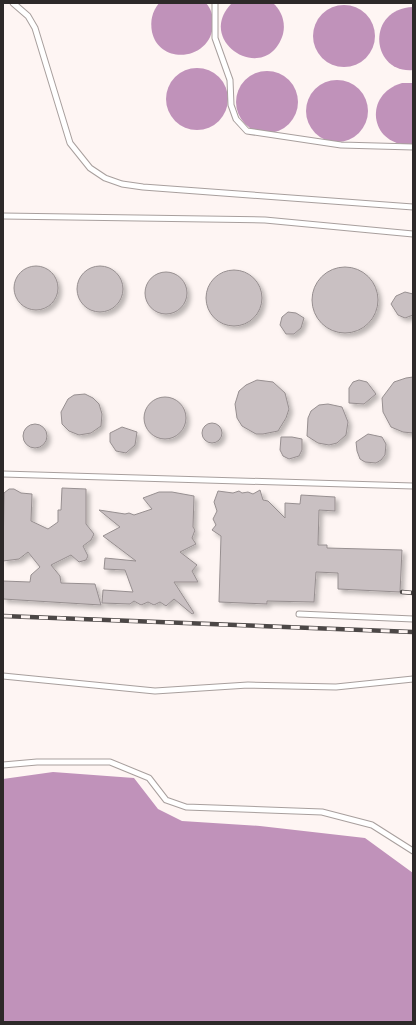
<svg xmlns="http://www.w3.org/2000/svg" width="416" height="1025" font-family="'IBM Plex Sans',sans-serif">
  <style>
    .water { fill: #c092ba }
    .building { fill: #c9c0c2; stroke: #978f90; filter: url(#shadow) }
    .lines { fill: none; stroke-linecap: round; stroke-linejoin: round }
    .service-casing { stroke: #a89f9d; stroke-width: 7 }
    .service { stroke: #fff; stroke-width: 5 }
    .rail-casing { stroke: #4c4746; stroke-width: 4.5 }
    .rail { stroke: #fef5f3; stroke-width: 3; stroke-dasharray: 9; stroke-linecap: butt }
  </style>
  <defs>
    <filter id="shadow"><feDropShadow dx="3.5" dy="3.5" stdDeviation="2" flood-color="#0004"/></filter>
  </defs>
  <rect width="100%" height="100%" fill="#fef5f3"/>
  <g class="water">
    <path d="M159,3h47c5,6 7,12 7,20 0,37 -53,44 -61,9 -2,-11 0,-20 7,-29z"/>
    <path d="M232,3h41c8,7 13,19 10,31 -16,53 -90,8 -51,-31z"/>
    <circle cx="344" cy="36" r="31"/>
    <path d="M413,7v63c-42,4 -48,-61 0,-63z"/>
    <circle cx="197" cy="99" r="31"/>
    <circle cx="267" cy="102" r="31"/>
    <circle cx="337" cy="111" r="31"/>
    <path d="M402,83h11v61c-42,5 -52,-49 -11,-61z"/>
    <path d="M53,772l81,6 24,31 24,12 78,5 105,12 48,35v149h-410v-243z"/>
  </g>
  <g class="building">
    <circle cx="100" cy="289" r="23"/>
    <circle cx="36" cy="288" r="22"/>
    <circle cx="345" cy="300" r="33"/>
    <circle cx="234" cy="298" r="28"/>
    <circle cx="166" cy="293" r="21"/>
    <path d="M405,292l8,2v21l-8,3 -7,-3 -7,-11 5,-8z"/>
    <path d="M288,312l8,1 8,5 -3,10 -7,6h-8l-6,-9 2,-8z"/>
    <path d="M413,377v56l-10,-1 -12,-5 -8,-15 -1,-14 12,-16 12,-4z"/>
    <path d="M257,380l16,2 12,11 4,16 -3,9 -8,13 -15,3h-7l-14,-8 -5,-8 -2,-14 4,-13 7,-6z"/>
    <path d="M359,380l8,2 9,12 -12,10 -15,-1v-15l4,-6z"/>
    <path d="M85,394l8,4 6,6 3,10 -1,12 -10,7 -12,2 -10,-4 -7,-7 -1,-12 7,-13 6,-4z"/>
    <circle cx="165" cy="418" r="21"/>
    <path d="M328,404l14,3 6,15 -2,13 -9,8 -8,2 -11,-2 -11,-7 1,-18 3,-7 8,-6z"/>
    <circle cx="212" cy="433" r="10"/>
    <circle cx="35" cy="436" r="12"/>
    <path d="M122,427l15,5 -2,13 -9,8 -10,-2 -6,-9v-9z"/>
    <path d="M368,434l14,3 4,7 -1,11 -4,5 -5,3 -11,-1 -5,-3 -3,-8 -1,-9z"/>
    <path d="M281,437h11l10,2v11l-3,6 -10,3 -6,-3 -3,-6z"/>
    <path d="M62,488l24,1v35l8,10 -3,6 -8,6 5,10 -2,4 -7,2 -8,-7 -20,10 9,11 1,7 34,1 6,21 -98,-6v-18l27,1 1,-7 9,-8 -12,-15 -9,7 -16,2 1,-68 5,-4h5l7,4 11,1 -1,27 17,8 10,-7v-12h3z"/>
    <path d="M260,490l3,10 5,1 17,17v-15l15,1 1,-9 34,2v14l-16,-1 -1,35h9v3l75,2 -2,42 -62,-3v-16l-22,-1 -2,30 -47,-1v3l-48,-2 2,-66 -9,-6 4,-5 -3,-6 4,-8 -3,-9 4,-11 15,2 6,-2 3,2 6,-1 5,2z"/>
    <path d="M159,492h13l22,4 -1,31 2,3 -3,8 4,6 -16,8 17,13 -5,6 6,11h-24l20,31 -2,1 -18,-15 -8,7 -6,-4 -6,3 -6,-3 -7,3 -7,-4 -4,3 -28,-1 1,-13 30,2 -8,-22 -21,-1 1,-11 31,3 -33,-25 17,-9 -21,-17 26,4 4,-1 5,2 18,-6 -9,-11z"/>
  </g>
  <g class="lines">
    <g class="service-casing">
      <g id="service">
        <path d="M13,3l15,13 7,12 35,115 20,25 15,10 17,6 21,3 270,20"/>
        <path d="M215,3v35l15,42 1,25 5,14 11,12 94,14 72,2"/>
        <path d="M3,216l262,4 148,14"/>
        <path d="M3,474l410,12"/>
        <path d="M299,614l114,5"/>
        <path d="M3,676l152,15 93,-6 88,2 77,-8"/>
        <path d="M3,765l34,-3h73l39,16 17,22 20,7 136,5 50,13 41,26"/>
      </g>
    </g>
    <use href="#service" class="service"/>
    <g class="rail-casing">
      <g id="rail">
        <path d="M402,592l11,1"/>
        <path d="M3,616l410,16"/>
      </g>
    </g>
    <use href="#rail" class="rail"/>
  </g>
  <rect width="416" height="1025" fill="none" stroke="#2d2929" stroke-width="8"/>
</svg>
